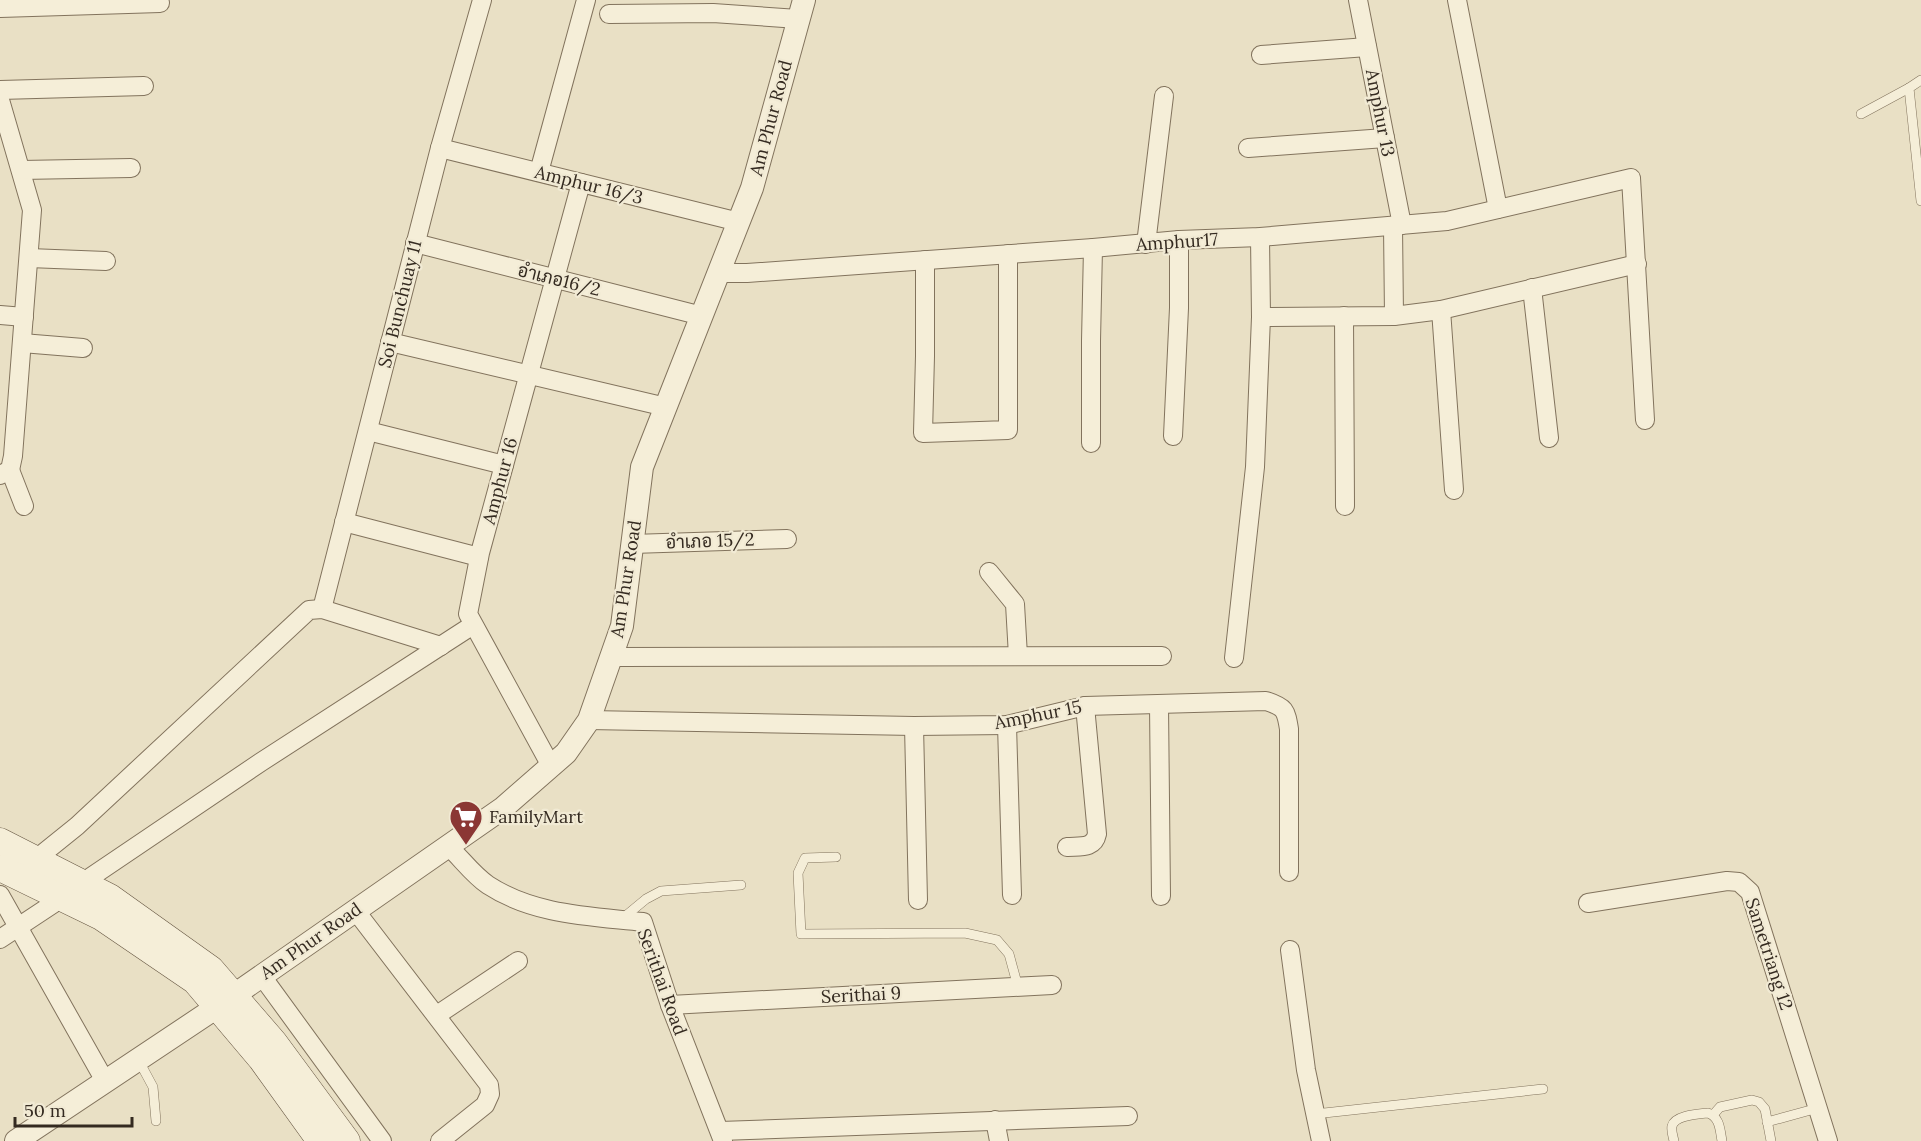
<svg xmlns="http://www.w3.org/2000/svg" width="1921" height="1141" font-family="Lora,Sarabun,serif">
  <style>
    .lines { fill: none; stroke-linecap: round; stroke-linejoin: round }
    .service-casing { stroke: #82735d; stroke-width: 10 }
    .minor-casing { stroke: #82735d; stroke-width: 20 }
    .tertiary-casing { stroke: #82735d; stroke-width: 24 }
    .secondary-casing { stroke: #645440; stroke-width: 27 }
    .service { stroke: #f5eed8; stroke-width: 9 }
    .minor { stroke: #f5eed8; stroke-width: 18 }
    .tertiary { stroke: #f5eed8; stroke-width: 22 }
    .secondary { stroke: #f5eed8; stroke-width: 26 }
    .labels { text-anchor: middle; stroke-width: 4.5; stroke-linejoin: round; paint-order: stroke }
    .street-label { font-size: 18px; fill: #342a20; stroke: #f1ead4 }
    .poi-label { font-size: 18px; fill: #342a20; stroke: #f1ead4; text-anchor: start }
  </style>
  <rect width="100%" height="100%" fill="#e9e0c5"/>
  <g class="lines">
    <g class="service-casing">
      <g id="service">
        <path d="M1921,80l-12,8 12,113"/>
        <path d="M1861,114l48,-26"/>
        <path d="M836,857l-31,1 -7,15 3,61 164,-1 32,7 12,14 9,33"/>
        <path d="M623,918l23,-19 15,-8 80,-6"/>
        <path d="M139,1061l14,26 3,34"/>
        <path d="M1315,1114l228,-25"/>
        <path d="M1713,1115l7,-8 32,-7 7,2 6,7 6,32"/>
        <path d="M1767,1122l51,-14"/>
        <path d="M1674,1141c-1,-5 -3,-10 -2,-15 3,-11 27,-12 36,-13 12,4 12,17 14,28"/>
      </g>
    </g>
    <g class="minor-casing">
      <g id="minor">
        <path d="M1358,0l44,225"/>
        <path d="M1457,0l41,209"/>
        <path d="M0,8l160,-5"/>
        <path d="M609,14l104,-1 85,6"/>
        <path d="M1261,55l106,-8"/>
        <path d="M0,90l144,-4"/>
        <path d="M0,100l32,110 -19,246 -3,14 -10,5"/>
        <path d="M440,148l299,74"/>
        <path d="M1248,148l137,-10"/>
        <path d="M21,170l110,-2"/>
        <path d="M539,172l47,-172"/>
        <path d="M1393,226l1,90"/>
        <path d="M415,243l287,73"/>
        <path d="M1146,244l18,-148"/>
        <path d="M29,258l77,3"/>
        <path d="M925,260v96l-2,77 85,-3v-176"/>
        <path d="M719,273h28l346,-25 86,-8 81,-3 187,-16 184,-43 14,242"/>
        <path d="M1532,288l17,150"/>
        <path d="M1441,310l13,180"/>
        <path d="M0,315l24,2"/>
        <path d="M1344,316l1,190"/>
        <path d="M1261,317l133,-1 47,-6 196,-46"/>
        <path d="M390,342l276,65"/>
        <path d="M22,343l61,5"/>
        <path d="M368,431l136,34"/>
        <path d="M1173,436l6,-128v-68"/>
        <path d="M1091,443v-102l2,-93"/>
        <path d="M10,470l14,36"/>
        <path d="M344,522l135,35"/>
        <path d="M632,544l155,-5"/>
        <path d="M989,572l26,32 3,52"/>
        <path d="M322,609l118,-461 42,-148"/>
        <path d="M612,657l550,-1"/>
        <path d="M1234,658l21,-191 6,-150 -1,-80"/>
        <path d="M1159,705l2,191"/>
        <path d="M589,720l325,6 93,-1 78,-19 181,-5c19,6 20,9 23,28v143"/>
        <path d="M1007,725l5,170"/>
        <path d="M914,726l4,174"/>
        <path d="M551,766l-83,-152 12,-61 101,-370"/>
        <path d="M448,846c13,12 25,29 40,39 46,30 101,31 155,37l27,83 53,136"/>
        <path d="M1067,847c13,-1 27,2 30,-13l-12,-128"/>
        <path d="M36,859l41,-33 232,-216 13,-1 119,37"/>
        <path d="M82,883l179,-121 212,-137"/>
        <path d="M0,895l105,186"/>
        <path d="M1588,903l139,-22 12,1 11,10 78,249"/>
        <path d="M355,910l134,175 1,9 -5,11 -45,36"/>
        <path d="M0,939l62,-41"/>
        <path d="M1290,950l16,120 15,71"/>
        <path d="M261,975l121,166"/>
        <path d="M670,1005l382,-20"/>
        <path d="M437,1015l81,-54"/>
        <path d="M995,1120l4,21"/>
        <path d="M720,1131l408,-15"/>
      </g>
    </g>
    <g class="tertiary-casing">
      <path id="tertiary" d="M16,1141l201,-134 286,-199 63,-55 23,-33 33,-94 20,-159 110,-279 52,-188"/>
    </g>
    <g class="secondary-casing">
      <g id="secondary">
        <path d="M0,841l110,56 101,72 63,73 73,99"/>
        <path d="M0,868l101,49 94,64 66,78 59,82"/>
      </g>
    </g>
    <use href="#service" class="service"/>
    <use href="#minor" class="minor"/>
    <use href="#tertiary" class="tertiary"/>
    <use href="#secondary" class="secondary"/>
  </g>
  <defs>
    <g id="supermarket-pin" transform="scale(1.725)"><path d="M0 17L-7.5 6A9.5 9.5 0 1 1 7.5 6Z" fill="#8b3734" stroke="#f1ead4"/><path d="M-6-5.5h2.5l.6 2H6L4.5 2H-2.5L-4.4-4H-6ZM-1.5 3.2a1.3 1.3 0 1 0 .1 0ZM3 3.2a1.3 1.3 0 1 0 .1 0Z" fill="#fff"/></g>
  </defs>
  <g fill-rule="evenodd">
    <use href="#supermarket-pin" x="466" y="817"/>
  </g>
  <g class="labels">
    <g class="street-label">
      <text transform="translate(1380 113) rotate(79)" y="6">Amphur 13</text>
      <text transform="translate(771 118) rotate(-75)" y="6">Am Phur Road</text>
      <text transform="translate(589 185) rotate(14)" y="6">Amphur 16/3</text>
      <text transform="translate(1177 242) rotate(-4)" y="6">Amphur17</text>
      <text transform="translate(559 280) rotate(14)" y="6">อำเภอ16/2</text>
      <text transform="translate(400 304) rotate(-76)" y="6">Soi Bunchuay 11</text>
      <text transform="translate(500 481) rotate(-75)" y="6">Amphur 16</text>
      <text transform="translate(710 541) rotate(-2)" y="6">อำเภอ 15/2</text>
      <text transform="translate(626 579) rotate(-81)" y="6">Am Phur Road</text>
      <text transform="translate(1038 715) rotate(-11)" y="6">Amphur 15</text>
      <text transform="translate(311 941) rotate(-35)" y="6">Am Phur Road</text>
      <text transform="translate(1769 954) rotate(72)" y="6">Sametriang 12</text>
      <text transform="translate(662 982) rotate(70)" y="6">Serithai Road</text>
      <text transform="translate(861 995) rotate(-3)" y="6">Serithai 9</text>
    </g>
    <g class="poi-label">
      <text x="489" y="823">FamilyMart</text>
    </g>
  </g>
  <path d="M15 1117v9h117v-9" fill="none" stroke="#342a20" stroke-width="3"/>
  <text x="24" y="1117" font-size="18" fill="#342a20" stroke="#f1ead4" stroke-width="4.5" paint-order="stroke">50 m</text>
</svg>
